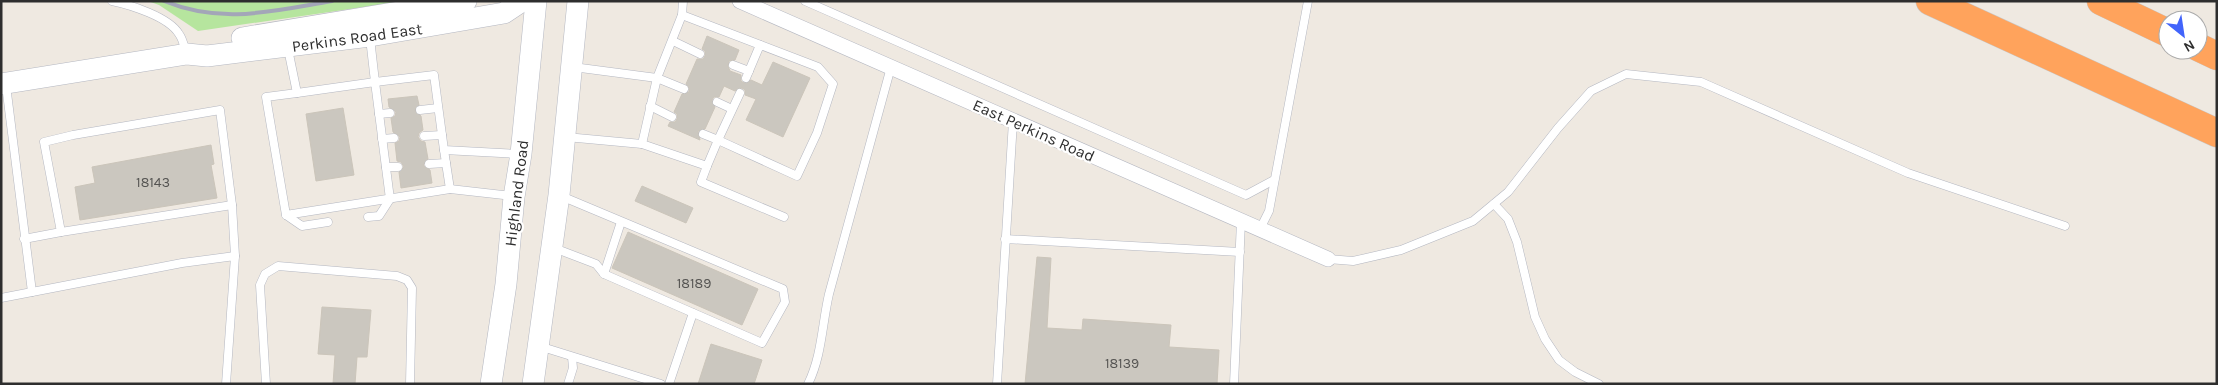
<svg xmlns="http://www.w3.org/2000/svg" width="2218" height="385" font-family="Karla,sans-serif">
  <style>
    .green { fill: #b6e59e }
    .building { fill: #cbc7bf; stroke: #cbc5ba }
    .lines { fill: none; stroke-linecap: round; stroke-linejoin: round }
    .lane-casing { stroke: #b4b7c1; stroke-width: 9 }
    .street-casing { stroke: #b4b7c1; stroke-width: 16 }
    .secondary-casing { stroke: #b4b7c1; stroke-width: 22 }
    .highway-casing { stroke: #c9c9c9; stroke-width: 29 }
    .lane { stroke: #fff; stroke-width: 8 }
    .street { stroke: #fff; stroke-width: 15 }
    .secondary { stroke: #fff; stroke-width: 21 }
    .highway { stroke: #ffa35c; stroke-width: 28 }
    .rail { stroke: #a3a6b8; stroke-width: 4 }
    .labels { text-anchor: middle; stroke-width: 4.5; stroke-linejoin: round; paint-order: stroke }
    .number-label { font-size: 14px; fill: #555452 }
    .street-label { font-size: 16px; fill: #2e2e2e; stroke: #fff }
  </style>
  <rect width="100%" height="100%" fill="#efe9e1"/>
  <path class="green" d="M148,1h257l-207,30 -39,-26z"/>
  <g class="building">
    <path d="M707,36l32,14 -4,10 -6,1 -1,5 2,5 11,4v6l3,2 7,-3 11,5 11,-23 37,16 -27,59 -37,-17 10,-21 -11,-4v-5l-3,-2 -7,3 -11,-5 -5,11h-5l-2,3 3,7 -10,22 -7,2 2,9 -32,-14 2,-4h5l2,-3v-5l-3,-2 8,-18 7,-2v-4l-3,-4 11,-25h6l2,-3v-5l-3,-2z"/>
    <path d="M417,96l2,9 -4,6 6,5 2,14 -4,3 -1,4 3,4 4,1 3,17 -5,6 7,5 2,13 -31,5 -2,-16 5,-5 -3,-5 -4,-1 -2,-18 4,-2 1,-4 -7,-5 -2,-14 4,-2 1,-4 -7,-5 -1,-8z"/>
    <path d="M343,108l11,67 -38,6 -10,-67z"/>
    <path d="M211,145l3,19 -3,1 6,33 -137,22 -5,-33 20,-4 -3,-16z"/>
    <path d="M642,186l51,22 -7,15 -51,-22z"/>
    <path d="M628,232l130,57 -16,36 -130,-57z"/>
    <path d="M1037,257l14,1 -4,70 35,2 1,-11 88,6 -2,22 50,3 -2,34h-192z"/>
    <path d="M322,307l49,3 -4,47h-10l-2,27h-22l2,-29 -17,-1z"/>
    <path d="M711,344l51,16 -8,24h-56z"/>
  </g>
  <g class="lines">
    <g class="lane-casing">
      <g id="lane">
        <path d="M112,1c19,4 57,16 67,33 4,5 5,13 7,18"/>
        <path d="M683,1l-1,14 -25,63 27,11"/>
        <path d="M805,1l441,194 28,-15"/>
        <path d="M370,38l5,44 59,-7 10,75 75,4"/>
        <path d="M673,41l27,13"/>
        <path d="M288,49l9,44 78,-11 15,117 -11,17 -11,1"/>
        <path d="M733,65l16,6"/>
        <path d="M746,78l14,-33"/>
        <path d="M6,85l26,207"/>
        <path d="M297,93l-31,4 20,118 164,-26 -6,-39"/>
        <path d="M717,102l15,7"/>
        <path d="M650,106l22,11"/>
        <path d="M420,110l18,-2"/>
        <path d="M379,114l11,-1"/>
        <path d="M703,134l15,6 22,-47"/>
        <path d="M424,136l18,-1"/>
        <path d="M566,137l76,7 15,-66 -84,-11"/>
        <path d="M382,139l12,-1"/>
        <path d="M642,144l65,22 11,-26 79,36 20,-43 16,-49 -15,-17 -136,-52"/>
        <path d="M429,164l17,-1"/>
        <path d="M707,166l-6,16 83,35"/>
        <path d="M386,167h12"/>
        <path d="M450,189l62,7"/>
        <path d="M1494,204l14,15 9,23 18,75 10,22 14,21 16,12 24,12"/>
        <path d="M286,215l16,11 26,-4"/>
        <path d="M1260,229l9,-18 39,-210"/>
        <path d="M61,232l171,-27"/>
        <path d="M24,239l37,-7 -17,-90 29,-7 147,-25 12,95 3,51"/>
        <path d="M1005,239l235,13"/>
        <path d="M554,248l42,16 8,10 158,69 23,-41 -2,-13 -222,-93"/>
        <path d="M1328,259l25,2 48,-11 72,-29 35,-29 50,-64 33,-37 35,-17 75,8 207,91 157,53"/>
        <path d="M604,274l17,-52"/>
        <path d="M1,298l181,-35 53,-7 -9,128"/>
        <path d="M539,346l122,38"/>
        <path d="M266,384l-6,-99 5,-11 13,-8 119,10 10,4 5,8 -2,96"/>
        <path d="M568,384l5,-16 -1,-11"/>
        <path d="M669,384l24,-71"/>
        <path d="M808,384c14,-28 14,-60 21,-90l62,-227"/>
        <path d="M997,384l16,-263"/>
        <path d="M1234,384l7,-163"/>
      </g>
    </g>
    <g class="street-casing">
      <path id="street" d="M740,1l588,258"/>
    </g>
    <g class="secondary-casing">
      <g id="secondary">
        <path d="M242,38l224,-37"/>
        <path d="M1,84l186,-30 20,2 163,-20 134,-23 18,-12"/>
        <path d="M491,384l15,-100 8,-87 7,-43 15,-153"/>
        <path d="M533,384l26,-189 19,-194"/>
      </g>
    </g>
    <g class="highway-casing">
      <g id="highway">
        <path d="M1930,1l287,132"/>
        <path d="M2101,1l67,32"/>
        <path d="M2198,47l19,9"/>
      </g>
    </g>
    <use href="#lane" class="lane"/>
    <use href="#street" class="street"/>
    <use href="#secondary" class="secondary"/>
    <use href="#highway" class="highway"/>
    <path class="rail" d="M164,1c58,24 108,10 168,0"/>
  </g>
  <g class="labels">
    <g class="number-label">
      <text x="153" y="187">18143</text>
      <text x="694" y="288">18189</text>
      <text x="1122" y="368">18139</text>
    </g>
    <g class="street-label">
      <text transform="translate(357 37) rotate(-8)" y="6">Perkins Road East</text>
      <text transform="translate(1034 130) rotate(24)" y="6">East Perkins Road</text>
      <text transform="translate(516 193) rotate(-83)" y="6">Highland Road</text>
    </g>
  </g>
  <rect width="2218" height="385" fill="none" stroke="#2e2e2e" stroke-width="5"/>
  <g transform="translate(2183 35) rotate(150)"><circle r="24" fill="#ffffff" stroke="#ababab"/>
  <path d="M0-4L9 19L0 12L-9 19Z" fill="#4264fb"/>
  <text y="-8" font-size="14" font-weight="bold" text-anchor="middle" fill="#2e2e2e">N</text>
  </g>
</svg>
